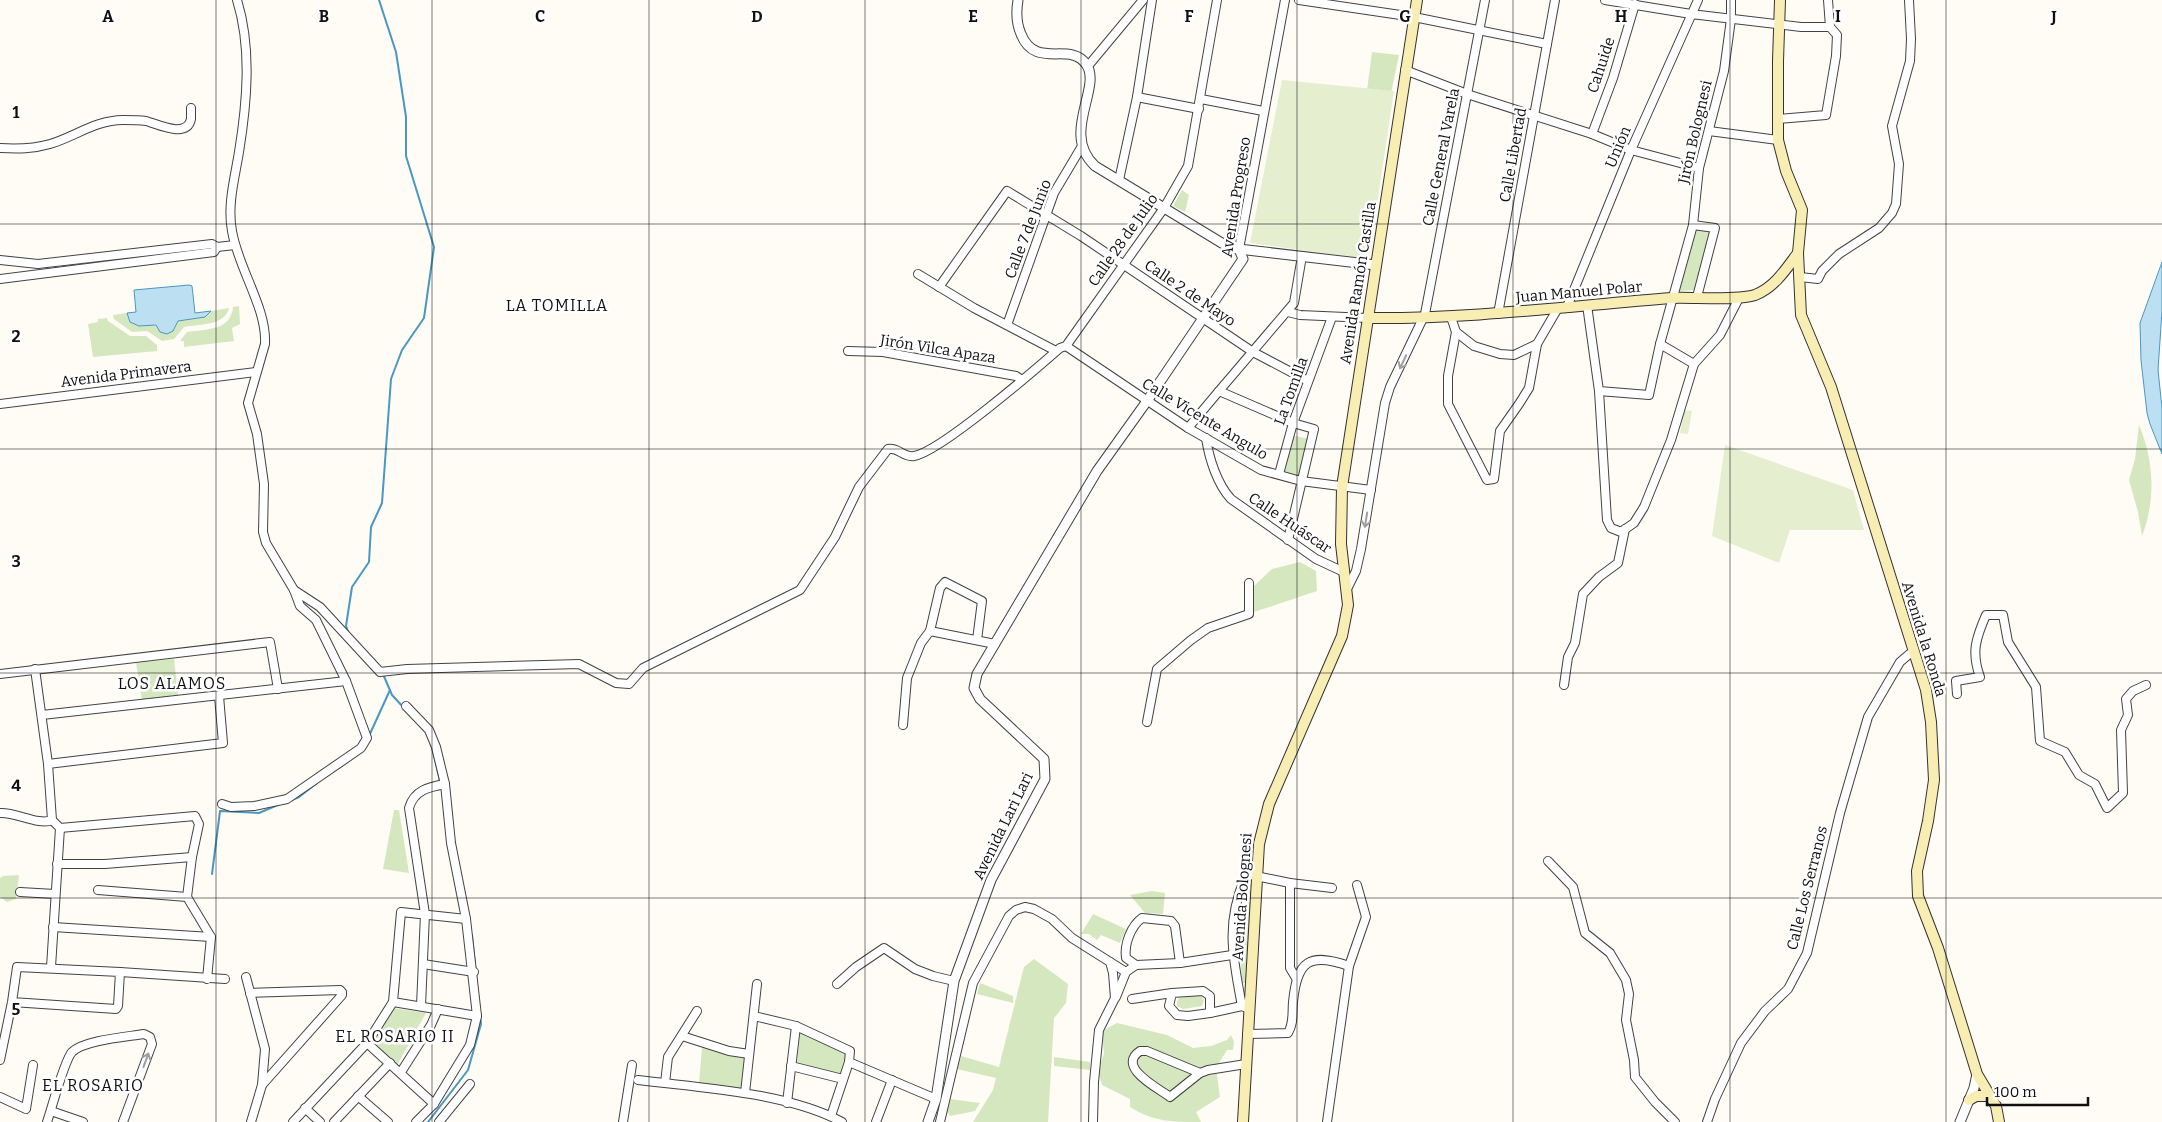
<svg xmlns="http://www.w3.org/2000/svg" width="2162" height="1122" font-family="Bitter,serif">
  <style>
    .green { fill: #d5e7bf }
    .pitch { fill: #e5efd0 }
    .water { fill: #bce0f2; stroke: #4997c3 }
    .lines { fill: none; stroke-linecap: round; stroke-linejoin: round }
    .stream { stroke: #4997c3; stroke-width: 2 }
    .minor-casing { stroke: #434343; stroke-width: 10 }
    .tertiary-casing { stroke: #434343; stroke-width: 11 }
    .secondary-casing { stroke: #323232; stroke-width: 12 }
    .minor { stroke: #fff; stroke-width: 8 }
    .tertiary { stroke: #fff; stroke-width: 9 }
    .secondary { stroke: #f8eeb4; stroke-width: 10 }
    .oneway { stroke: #9f9f9f }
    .grid { fill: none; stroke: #101010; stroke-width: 1; stroke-opacity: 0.55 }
    .labels { text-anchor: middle; stroke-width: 5; stroke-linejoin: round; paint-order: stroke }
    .street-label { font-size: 15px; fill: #101010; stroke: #fff }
    .neighbourhood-label { font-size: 16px; letter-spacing: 1px; fill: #101010; stroke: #fff }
    .grid-label { font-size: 16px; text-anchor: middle; font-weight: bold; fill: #101010; stroke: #fff; stroke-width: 5; stroke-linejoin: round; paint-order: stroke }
  </style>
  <rect width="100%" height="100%" fill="#fefcf4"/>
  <g class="green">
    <path d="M1372,52l27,3 -8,38 -24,-3z"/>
    <path d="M1182,190l7,5 -4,17 -12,-6z"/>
    <path d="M1696,228l15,2 -15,60 -17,1z"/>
    <path d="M239,306l1,18 -8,4 2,13 -50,6v-6h-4l7,-9c19,-3 44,-1 46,-25z"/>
    <path d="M229,308c-4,18 -30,16 -45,19l-10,12 -12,2 -15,-10 -15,1 -18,-13 -1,-4 14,-2 3,9 9,4 13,-1 21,6 5,-10 30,-7 3,-3z"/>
    <path d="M107,318l1,3 22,15h16l11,9v6l-64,6 -5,-33 10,-2v-3z"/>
    <path d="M2139,425c15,35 17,75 3,111l-4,-24 -9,-32 6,-21z"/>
    <path d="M1291,435l18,4 -9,37 -17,-4z"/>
    <path d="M1300,562l16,9 1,20 -63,21v-26l18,-17z"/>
    <path d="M174,659l4,36 -36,5 -6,-37z"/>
    <path d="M394,810h5l10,63 -26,-4z"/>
    <path d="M19,875l-3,24 -9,3 -7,-5v-19l3,-2z"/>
    <path d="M1253,878l-5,105h-6c-3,-36 -3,-69 7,-103z"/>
    <path d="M1152,891l13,2 -2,21 -18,-1 -15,-18z"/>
    <path d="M1093,914l33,15 -6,14 -19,-8 -4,5 -8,-6h-8z"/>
    <path d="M1034,959l34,25 -2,19 -12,15 -6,104h-75l20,-32 3,-12 -39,-9 4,-13 38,11 25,-100z"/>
    <path d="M980,983l33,13v7l-36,-9z"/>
    <path d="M1200,994l4,6 -2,6 -19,3 -6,-3v-4l2,-4z"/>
    <path d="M393,1008l33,5 -30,54 -25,-22z"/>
    <path d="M1117,1023l50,12 26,13 18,-2 16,-6 4,-5 3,7 -1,8h-6l-11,18 4,29 -24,15 5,10c-29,0 -47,0 -71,-15v-8l-28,-14 -4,-15 6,-16 -2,-23z"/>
    <path d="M800,1032l46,21 -5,22 -44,-11z"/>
    <path d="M702,1047l24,7 19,2 -4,33 -42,-6z"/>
    <path d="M1054,1057l36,5v8l-36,-4z"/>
    <path d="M950,1099l30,4 -5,8 -25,5 -3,-4z"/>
  </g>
  <g class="pitch">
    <path d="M1282,80l112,11 -25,166 -3,2 -116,-16z"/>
    <path d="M1684,410l8,1 -4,23 -8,-1z"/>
    <path d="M1725,445l128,45 11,40h-74l-11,33 -67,-27z"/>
  </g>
  <g class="water">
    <path d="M2162,262v49l-4,59 4,38v46l-12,-30 -3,-11 -6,-53 -1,-37z"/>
    <path d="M189,285l3,1 3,27 16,-2 -6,6 -27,4 -5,10 -6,3 -7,-2 -4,-7 -17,1 -9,-4 -3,-9 9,-1 -2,-22z"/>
  </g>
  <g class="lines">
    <g class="stream">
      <path d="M349,634l-3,-8 6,-39 17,-25 2,-35 11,-24 9,-124 11,-29 22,-32 10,-71 -28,-91v-39l-10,-65 -17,-52"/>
      <path d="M383,674l9,21 12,13"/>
      <path d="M369,736l21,-46"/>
      <path d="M432,747l8,34"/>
      <path d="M333,772l28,-20"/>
      <path d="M292,800l7,-3 18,-14"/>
      <path d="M212,874l8,-63 39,2 21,-9"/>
      <path d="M428,1122l40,-52 13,-46 -9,-89"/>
    </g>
    <g class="minor-casing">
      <g id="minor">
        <path d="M1299,0l115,17 133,27"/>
        <path d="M1605,0l86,14 110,13h29l7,8 -1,21 -10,59 -48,4"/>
        <path d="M1828,0l2,27"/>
        <path d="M1088,66l55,-66"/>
        <path d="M1405,70l62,24 125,40 39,16 68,18"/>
        <path d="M1137,97l62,12"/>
        <path d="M1201,99l62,12"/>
        <path d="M1709,131l69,9"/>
        <path d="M1592,134l21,-56 22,-74"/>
        <path d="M0,148c18,1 33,1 50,-4 24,-7 46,-24 73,-24 7,0 16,0 23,1 11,3 41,18 45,-2 0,-3 0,-8 0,-11"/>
        <path d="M1119,180l18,-83 15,-97"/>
        <path d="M1693,225l22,3 -18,69"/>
        <path d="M1239,249l46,-249"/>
        <path d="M0,260l38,4 174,-20 5,3 18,-2"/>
        <path d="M918,274l56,34 82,43"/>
        <path d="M1800,277l18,2 4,-8 17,-17 40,-26 13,-15 4,-9 3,-40 -7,-38 18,-65 1,-22 -2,-39"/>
        <path d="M0,279l214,-27 3,-5"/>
        <path d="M939,287l68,-96 74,45 172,116 55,29"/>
        <path d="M1587,305l12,86 8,129 4,8 10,4 13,-9 10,-16 27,-67 23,-76 -34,-20 33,-119 6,-57 25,-97 7,-52v-19"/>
        <path d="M1567,307l64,-157 67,-150"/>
        <path d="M1288,312l12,3 68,3"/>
        <path d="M1498,314l57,-314"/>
        <path d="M1451,317l5,15 18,14 26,8 14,1 23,-11 21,-36"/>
        <path d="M1007,325l47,-132 28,-47"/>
        <path d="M1456,332l-8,44v28l39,76 7,-1 6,-48 19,-27 10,-16 8,-44"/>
        <path d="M1066,346l122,82 73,42 40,11 70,9"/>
        <path d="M848,351l35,1 133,24 6,4"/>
        <path d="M1694,364l26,-29 19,-37"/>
        <path d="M1219,391l75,-88 8,-47"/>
        <path d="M1599,391l50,4 11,-51"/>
        <path d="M0,404l256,-32"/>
        <path d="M1188,428l31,-37 74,32 21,6 -26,111"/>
        <path d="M1206,438c3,20 11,46 25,61l85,60 28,13"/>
        <path d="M1279,474l14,-51 39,-106"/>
        <path d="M1347,589l9,-18 5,-22 24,-146 5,-16 35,-73 60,-314"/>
        <path d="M294,590l26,17 60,65 27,-3 172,-5 37,19 13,1 14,-16 157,-78 35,-53 24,-50 29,-38c10,-2 16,9 26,7 26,-4 122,-87 146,-108l6,-2 98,-138 24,-42 29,-166"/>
        <path d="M930,631l65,13"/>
        <path d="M35,669l13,95 4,56 8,8 -9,139"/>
        <path d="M0,674l270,-32 8,47"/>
        <path d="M1564,685l4,-28 7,-14 8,-49 16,-17 19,-14 7,-34"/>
        <path d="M1957,694l-1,-13 24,-4c-9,-25 -4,-39 6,-62h17l5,27 28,45 4,54 25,11 14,23 16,9 12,24 16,-15 -2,-63 7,-15 -2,-16 7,-8 13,-6"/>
        <path d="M406,706l23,24 7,17 9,37 6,59 15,76 11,97 -7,29 -36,59 -18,18"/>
        <path d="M42,715l304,-34"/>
        <path d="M1147,722l10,-53 34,-29 17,-12 41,-14v-31"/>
        <path d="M903,725l4,-47 14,-35 9,-12 10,-43 5,-6 37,19 -5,39"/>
        <path d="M48,764l175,-21 -4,-47"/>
        <path d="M222,804l9,3 23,-1 33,-7 74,-51 6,-10 -21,-57 -30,-61 -16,-14 -6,-16 -28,-47 -3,-11 1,-48 -7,-50 -9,-31 17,-59c2,-36 -27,-76 -33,-113 -5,-26 3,-54 7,-79 8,-49 13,-104 -2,-152"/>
        <path d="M0,813c16,-1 39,13 52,7"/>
        <path d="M60,828l135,-12 4,8 -7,33 -5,40 24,40 -4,42"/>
        <path d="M1548,861l25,26 12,46 25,20 16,27 3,14 -3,26 8,40 1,17 20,25 20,20"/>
        <path d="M57,864h48l87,-7"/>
        <path d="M1290,883v85l6,10"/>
        <path d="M98,890l89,7"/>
        <path d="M20,892l35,2"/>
        <path d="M53,927l158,10"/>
        <path d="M1110,962l16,10 -10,25"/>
        <path d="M423,964l51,8"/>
        <path d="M1136,965l-10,-7c-2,-14 5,-32 16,-40l29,3 4,5 5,37"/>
        <path d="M120,972l105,7"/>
        <path d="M1126,972l10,-7 44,-2 52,-8"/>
        <path d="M246,977l19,72 -3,36 -11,37"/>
        <path d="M837,984l19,-17 28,-19 31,21 18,7 21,5"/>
        <path d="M250,993l90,-3 2,2v3l-80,90"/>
        <path d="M1132,999l40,-6 31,-2 7,5v17l-22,3 -11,-1 -8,-9 3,-13"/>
        <path d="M393,1002l84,14"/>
        <path d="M421,1006l4,-92 -16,-106c5,-18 20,-21 36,-24"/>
        <path d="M1249,1009l-7,-3c-9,-47 -17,-83 3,-128l6,-3 39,8 42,5"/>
        <path d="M1210,1013l32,-7"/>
        <path d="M754,1016l42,10 54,25 -1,11 -18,54"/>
        <path d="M1247,1034l41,-1c6,-10 4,-20 5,-31 4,-41 16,-50 56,-36"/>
        <path d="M682,1036l47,15 20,3"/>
        <path d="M367,1043l67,61"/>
        <path d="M0,1060l12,-58 5,-35 103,5 -2,34 -2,3 -104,-7"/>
        <path d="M849,1062l87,37"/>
        <path d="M791,1066l52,13"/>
        <path d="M401,1072l30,-47 7,-16"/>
        <path d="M1200,1073l-53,-22h-7c-24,16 18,37 30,46l30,-24 8,-3 38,-6"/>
        <path d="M638,1080c63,8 148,12 204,42"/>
        <path d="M665,1083l3,-26 29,-46"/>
        <path d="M745,1093l12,-109"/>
        <path d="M358,1096l30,26"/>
        <path d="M0,1097l26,12 7,-44"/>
        <path d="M787,1103l9,-77"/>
        <path d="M305,1108l15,14"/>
        <path d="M51,1111l32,11"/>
        <path d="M47,1122c5,-14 17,-61 25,-70 12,-12 54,-15 72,-18l6,3 2,7 -29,78"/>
        <path d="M293,1122l74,-79 26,-41 8,-90 65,7"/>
        <path d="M334,1122l56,-59"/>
        <path d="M439,1122l31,-38"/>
        <path d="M623,1122l9,-57"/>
        <path d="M876,1122l16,-42"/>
        <path d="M940,1122l33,-139 36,-67 7,-6 9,-3 9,2 18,10 20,19 38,24 3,11 2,25 -16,32 -5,52 -1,40"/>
        <path d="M1327,1122l22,-156 17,-49 -9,-32"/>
        <path d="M1707,1122l8,-23 26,-56 24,-32 23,-22 19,-36 33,-140 28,-96 32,-55 13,-11"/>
      </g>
    </g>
    <g class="tertiary-casing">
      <g id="tertiary">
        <path d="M1018,0c-2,12 -2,23 3,34 14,36 49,7 65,30 17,23 -26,69 9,102l135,82 146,17"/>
        <path d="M928,1122l8,-23 18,-118 37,-101 54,-101 -1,-20 -64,-60 -6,-11 3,-14 120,-203 50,-70 96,-142 -4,-10"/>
        <path d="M1960,1122l14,-34 3,-14"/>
      </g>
    </g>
    <g class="secondary-casing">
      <g id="secondary">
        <path d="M1780,0l-2,61v79l8,31 16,39 -4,43 3,62 30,72 95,303 5,32 3,58 -6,41 -11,50 1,25 20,52 39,126 19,32 3,16"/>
        <path d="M1368,318c102,1 202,-12 304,-20 21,-1 65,3 83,-3 20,-8 31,-26 43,-42"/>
        <path d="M1969,1100l7,-4h13"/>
        <path d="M1243,1122l16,-278 10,-40 73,-168 6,-31 -7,-61 1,-57 75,-487"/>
      </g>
    </g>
    <use href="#minor" class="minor"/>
    <use href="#tertiary" class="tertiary"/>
    <use href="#secondary" class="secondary"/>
  </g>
  <defs><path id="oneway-shaft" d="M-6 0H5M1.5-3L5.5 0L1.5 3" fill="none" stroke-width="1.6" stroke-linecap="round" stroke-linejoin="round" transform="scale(1.25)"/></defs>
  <g class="oneway">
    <use href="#oneway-shaft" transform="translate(1403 362) rotate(115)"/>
    <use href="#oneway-shaft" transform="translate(1366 520) rotate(99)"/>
    <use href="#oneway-shaft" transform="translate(146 1060) rotate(-70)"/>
  </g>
  <path class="grid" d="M216,0v1122M432,0v1122M649,0v1122M865,0v1122M1081,0v1122M1297,0v1122M1513,0v1122M1730,0v1122M1946,0v1122M0,224h2162M0,449h2162M0,673h2162M0,898h2162"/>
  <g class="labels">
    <g class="street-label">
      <text transform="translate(1601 65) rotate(-72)" y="5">Cahuide</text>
      <text transform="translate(1695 132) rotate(-77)" y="5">Jirón Bolognesi</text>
      <text transform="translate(1618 147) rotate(-67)" y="5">Unión</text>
      <text transform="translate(1513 155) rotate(-80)" y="5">Calle Libertad</text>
      <text transform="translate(1441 157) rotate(-79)" y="5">Calle General Varela</text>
      <text transform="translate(1236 197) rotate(-81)" y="5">Avenida Progreso</text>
      <text transform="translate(1028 229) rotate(-69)" y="5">Calle 7 de Junio</text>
      <text transform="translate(1123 240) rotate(-55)" y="5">Calle 28 de Julio</text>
      <text transform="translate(1358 283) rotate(-81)" y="5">Avenida Ramón Castilla</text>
      <text transform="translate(1579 292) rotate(-5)" y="5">Juan Manuel Polar</text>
      <text transform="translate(1190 293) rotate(34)" y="5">Calle 2 de Mayo</text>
      <text transform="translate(938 349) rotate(9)" y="5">Jirón Vilca Apaza</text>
      <text transform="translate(126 374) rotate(-7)" y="5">Avenida Primavera</text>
      <text transform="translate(1291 391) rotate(-70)" y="5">La Tomilla</text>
      <text transform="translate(1205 419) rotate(31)" y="5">Calle Vicente Angulo</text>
      <text transform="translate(1290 523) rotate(34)" y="5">Calle Huáscar</text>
      <text transform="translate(1924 639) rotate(73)" y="5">Avenida la Ronda</text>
      <text transform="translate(1003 826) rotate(-64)" y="5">Avenida Lari Lari</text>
      <text transform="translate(1807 888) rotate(-76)" y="5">Calle Los Serranos</text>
      <text transform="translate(1242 897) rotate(-86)" y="5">Avenida Bolognesi</text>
    </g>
    <g class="neighbourhood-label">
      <text x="557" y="311">LA TOMILLA</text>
      <text x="172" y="689">LOS ALAMOS</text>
      <text x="395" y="1042">EL ROSARIO II</text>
      <text x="93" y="1091">EL ROSARIO</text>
    </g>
  </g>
  <g class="grid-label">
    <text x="108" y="22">A</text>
    <text x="324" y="22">B</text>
    <text x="540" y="22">C</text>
    <text x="757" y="22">D</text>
    <text x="973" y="22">E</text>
    <text x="1189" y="22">F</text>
    <text x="1405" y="22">G</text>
    <text x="1621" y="22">H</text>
    <text x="1838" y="22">I</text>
    <text x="2054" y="22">J</text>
    <text x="16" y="118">1</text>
    <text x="16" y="342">2</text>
    <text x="16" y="567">3</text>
    <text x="16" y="791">4</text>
    <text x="16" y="1015">5</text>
  </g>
  <path d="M1987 1097v8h101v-8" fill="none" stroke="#101010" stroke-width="2.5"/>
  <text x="1994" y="1097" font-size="15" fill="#101010" stroke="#ffffff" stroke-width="4" paint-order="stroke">100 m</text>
</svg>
